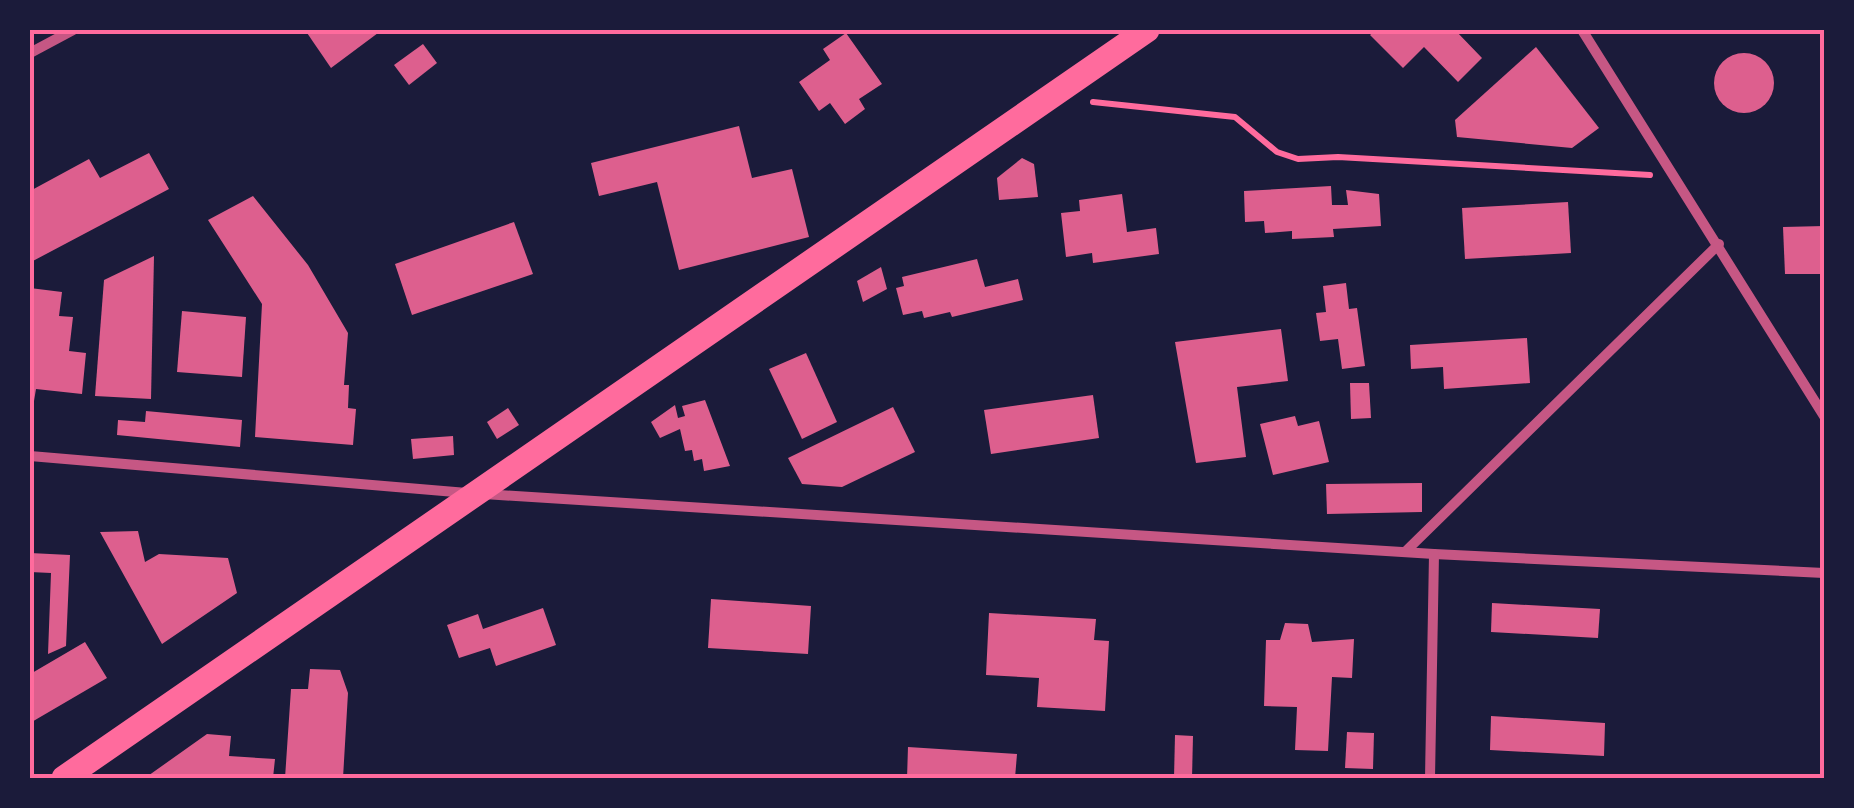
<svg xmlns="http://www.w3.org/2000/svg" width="1854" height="808" font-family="'Sofia Sans Condensed',sans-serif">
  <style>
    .building { fill: #dd5f8e }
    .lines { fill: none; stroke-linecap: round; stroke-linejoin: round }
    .path { stroke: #ff6b9d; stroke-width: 6 }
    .minor { stroke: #c65784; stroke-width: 10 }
    .primary { stroke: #ff6b9d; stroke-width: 25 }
    .neatline { fill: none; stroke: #ff6b9d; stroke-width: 4 }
  </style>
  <rect width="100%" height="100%" fill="#1b1b3a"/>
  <g class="building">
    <path d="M305,30h77l-51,38z"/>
    <path d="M1375,30h80l27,28 -24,24 -34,-35 -21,21 -33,-33z"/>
    <path d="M846,33l36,51 -23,15 6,10 -20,15 -15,-21 -11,8 -20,-29 31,-22 -7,-11z"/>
    <path d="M423,44l14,19 -28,22 -15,-20z"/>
    <path d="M1536,47l63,81 -27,20 -115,-11 -2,-17z"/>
    <circle cx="1744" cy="83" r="30"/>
    <path d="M739,126l13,52 40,-9 17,68 -130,33 -22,-88 -58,14 -8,-33z"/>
    <path d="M149,153l20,36 -138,73 -1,-71 59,-32 11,19z"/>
    <path d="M1022,158l12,6 4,33 -39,3 -2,-22z"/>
    <path d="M1331,186l1,19h16l-2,-15 33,4 2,32 -48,3 1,8 -42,2v-8l-27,2 -1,-12 -19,1 -1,-31z"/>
    <path d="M1122,194l5,38 29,-4 3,26 -66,9 -1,-10 -26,4 -5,-44 19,-2 -1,-11z"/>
    <path d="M253,196l55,69 40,68 -4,52h5l-1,23 8,1 -3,36 -98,-8 7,-133 -54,-84z"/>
    <path d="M1568,202l3,51 -106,6 -3,-51z"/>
    <path d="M514,222l19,52 -121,41 -17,-51z"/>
    <path d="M1824,226v48h-39l-2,-47z"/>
    <path d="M154,256l-3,143 -56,-3 9,-116z"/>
    <path d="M977,259l8,28 33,-8 5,21 -71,17 -2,-5 -26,6 -2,-7 -19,4 -7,-27 8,-2 -2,-9z"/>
    <path d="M881,267l6,22 -24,13 -6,-21z"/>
    <path d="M1346,283l3,26 8,-1 8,58 -23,3 -4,-30 -18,2 -4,-28 10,-1 -3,-26z"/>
    <path d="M30,288l32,4 -3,24 14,1 -4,34 17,2 -4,41 -46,-5 -2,12 -4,-1z"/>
    <path d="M182,311l64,6 -4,60 -65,-5z"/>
    <path d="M1281,329l7,52 -51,6 9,70 -50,6 -21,-121z"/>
    <path d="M1527,338l3,45 -86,6 -1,-22 -32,2 -1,-24z"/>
    <path d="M806,353l31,69 -35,17 -33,-70z"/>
    <path d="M1350,383h19l2,35 -20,1z"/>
    <path d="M1093,395l6,43 -108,16 -7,-44z"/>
    <path d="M705,400l25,66 -26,5 -2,-12 -8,2 -2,-11 -7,1 -5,-22 -20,9 -9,-16 24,-17 3,13 7,-2 -3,-10z"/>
    <path d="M893,407l22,45 -73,35 -40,-3 -14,-26z"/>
    <path d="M508,408l11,17 -22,14 -10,-17z"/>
    <path d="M146,411l96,9 -2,27 -123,-12 1,-15 27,2z"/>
    <path d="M1295,416l3,10 21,-5 10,41 -56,13 -13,-51z"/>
    <path d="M453,436l1,19 -41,4 -2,-20z"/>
    <path d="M1422,483v29l-95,2 -1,-30z"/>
    <path d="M138,531l7,31 14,-8 69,4 9,35 -75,51 -62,-112z"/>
    <path d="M30,553l40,2 -4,91 -18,8 3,-81 -21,-1z"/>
    <path d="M711,599l100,7 -3,48 -100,-6z"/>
    <path d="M1492,603l108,6 -2,29 -107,-6z"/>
    <path d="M543,608l13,37 -60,21 -6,-18 -31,10 -12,-33 31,-11 5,15z"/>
    <path d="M989,613l107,6 -2,21 15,1 -4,70 -68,-4 2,-29 -53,-3z"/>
    <path d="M1285,623l23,1 4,18 42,-3 -2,39 -20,-1 -4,74 -33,-1 2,-43 -33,-1 2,-66h14z"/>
    <path d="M85,642l22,36 -77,45v-54l2,4z"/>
    <path d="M310,669l30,1 8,23 -5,85h-58l6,-89h17z"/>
    <path d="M1491,716l114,7 -1,33 -114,-6z"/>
    <path d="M1347,732l27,1 -1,36 -28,-1z"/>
    <path d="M207,734l24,2 -2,20 46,3 -2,19h-128z"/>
    <path d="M1175,735l18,1 -1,42h-18z"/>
    <path d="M908,747l109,7 -2,24h-108z"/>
  </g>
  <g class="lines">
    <path class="path" d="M1093,102l142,15 42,35 21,7 40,-2 312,18"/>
    <g class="minor">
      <path d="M1582,30l242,386"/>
      <path d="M30,53l43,-23"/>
      <path d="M30,456l437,37"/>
      <path d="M484,494l950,60 390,19"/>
      <path d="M1405,552l314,-308"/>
      <path d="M1430,778l4,-224"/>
    </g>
    <path class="primary" d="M64,778l1083,-748"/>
  </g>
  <rect width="1854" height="808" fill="none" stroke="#1b1b3a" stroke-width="65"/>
  <rect x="32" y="32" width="1790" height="744" class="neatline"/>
</svg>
